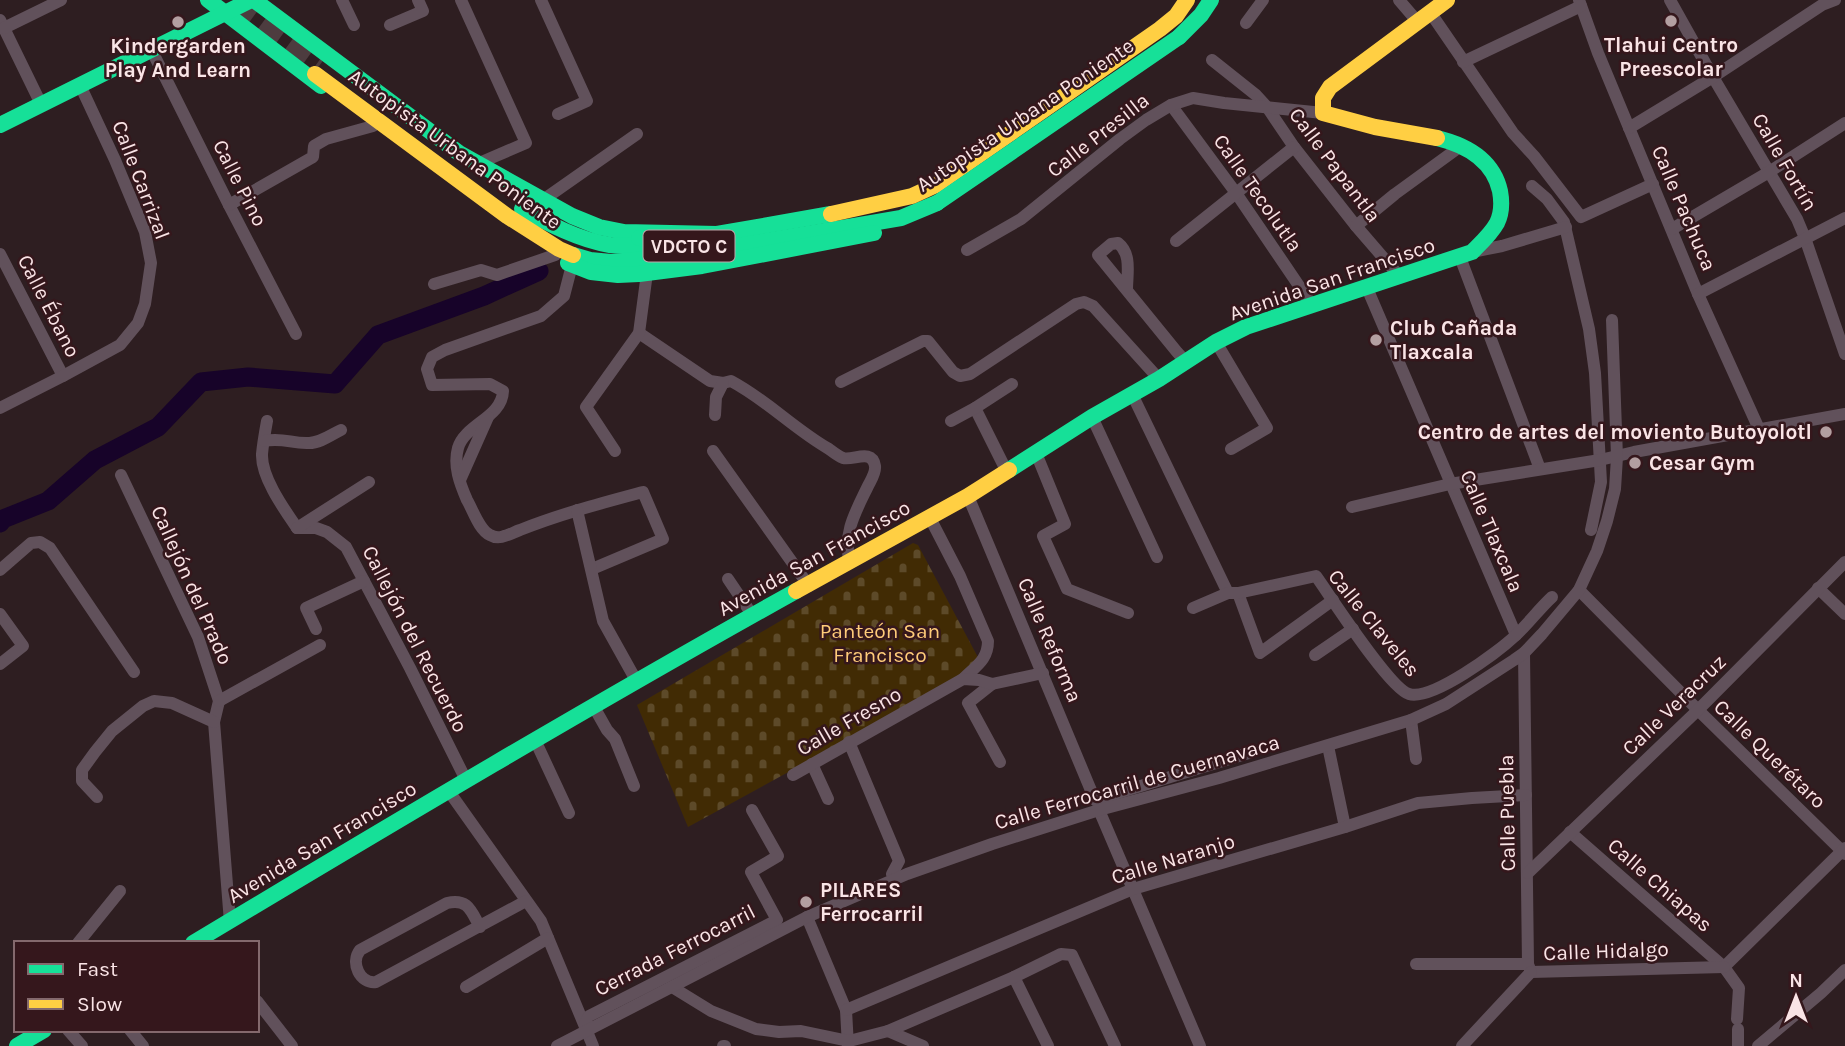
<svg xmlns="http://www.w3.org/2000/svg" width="1845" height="1046" font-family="Karla,sans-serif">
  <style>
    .cemetery { fill: url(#cemetery-stones) }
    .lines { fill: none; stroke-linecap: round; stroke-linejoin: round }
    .river { stroke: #170329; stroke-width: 19 }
    .highway-tunnel { stroke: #4d3c3f; stroke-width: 23; stroke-dasharray: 23 11; stroke-linecap: butt }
    .street { stroke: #61515b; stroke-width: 12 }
    .fast { stroke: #16e098; stroke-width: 16 }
    .slow { stroke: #ffcf43; stroke-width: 16 }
    .fast-bridge { stroke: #16e098; stroke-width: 16 }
    .poi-dot { fill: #b39fa1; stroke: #35171c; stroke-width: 2.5 }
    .labels { text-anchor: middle; stroke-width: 5; stroke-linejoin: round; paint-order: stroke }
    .shield { fill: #35171c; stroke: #bfa6a9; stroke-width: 2 }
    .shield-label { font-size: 19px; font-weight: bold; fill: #fae4e6 }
    .poi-label { font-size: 21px; font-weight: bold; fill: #fae4e6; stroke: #35171c; text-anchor: start }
    .street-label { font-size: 21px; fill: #fae4e6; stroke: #35171c }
    .park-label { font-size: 21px; fill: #fecb79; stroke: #35171c }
  </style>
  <defs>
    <pattern id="cemetery-stones" width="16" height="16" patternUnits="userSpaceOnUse" patternTransform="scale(1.75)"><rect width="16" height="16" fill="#412b04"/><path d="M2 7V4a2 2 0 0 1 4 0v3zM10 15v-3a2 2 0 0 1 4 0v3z" fill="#5d4a29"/></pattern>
  </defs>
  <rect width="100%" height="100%" fill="#2e1e21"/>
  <path class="cemetery" d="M913,543l5,2 63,118 -8,8 -285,156 -51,-122z"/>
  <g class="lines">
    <path class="river" d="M0,523l3,-4 45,-18 47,-41 63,-33 43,-45 47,-5 87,7 43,-49 106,-39 55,-25"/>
    <path class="highway-tunnel" d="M237,0l85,62"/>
    <g class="street">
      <path d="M342,0l12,25"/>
      <path d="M461,0l65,143 -49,21"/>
      <path d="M541,0l46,101 -29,13"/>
      <path d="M1399,0l18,21"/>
      <path d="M1579,0l19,53 100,241 61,135"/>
      <path d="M1670,0l43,77 84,142 8,19 40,116"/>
      <path d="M1430,12l83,121 21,23 47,61 72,-33"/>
      <path d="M0,20l41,84"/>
      <path d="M1246,23l17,-23"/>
      <path d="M390,25l33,-14 -5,-11"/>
      <path d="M4,28l57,-28"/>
      <path d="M151,49l78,156 67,129"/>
      <path d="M1212,60l44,35 11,12 27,40 62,79 44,51"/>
      <path d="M1463,62l118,-56"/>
      <path d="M1171,105l65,88 76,112"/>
      <path d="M1629,128l84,-51 109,-72 13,-5"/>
      <path d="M1532,186l15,13 17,23 25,107 6,44 6,109 -10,48"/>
      <path d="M543,200l94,-66"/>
      <path d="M229,205l84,-48 1,-11 12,-7 47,-13"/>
      <path d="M1356,226l39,-32 66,-48"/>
      <path d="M1672,229l97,-57 76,-49"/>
      <path d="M1176,241l118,-94"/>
      <path d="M967,250l54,-31 99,-80 26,-19 25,-15 22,-7 31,5 99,10"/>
      <path d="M1472,252l30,-6 64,-19"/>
      <path d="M0,254l63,122"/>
      <path d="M1460,257l80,212"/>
      <path d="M572,265l-8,31 -23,20 -96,34 -13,7 -5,12 5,16 58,-1 13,7c-1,27 -38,33 -45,57 -5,18 2,36 9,52 6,10 12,30 23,35 10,6 21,-2 30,-5 40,-16 82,-27 123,-38l20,47 -71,30"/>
      <path d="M434,284l47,-14 16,5 58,-20"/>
      <path d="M1367,288l149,347"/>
      <path d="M1127,290c0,-16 5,-36 -9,-47l-7,1 -13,11 79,97 9,10"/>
      <path d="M1698,294l147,-76"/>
      <path d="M639,333l71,48 13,2 8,-2c36,19 63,48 98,68 4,3 9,7 14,9 10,3 29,-10 32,8 1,7 -4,14 -7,20 -12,25 -26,48 -18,77"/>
      <path d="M1216,342l51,86 -36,21"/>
      <path d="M841,382l82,-41h5l25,31 7,4 10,-2 106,-70 8,-2 9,4 66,73"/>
      <path d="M1132,394l96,199"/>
      <path d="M0,408l63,-32 57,-31 18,-22 7,-19 6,-41 -6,-31 -30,-72 -35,-75"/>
      <path d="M975,408l32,64"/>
      <path d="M715,415l1,-18 7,-14"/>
      <path d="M1092,417l65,140"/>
      <path d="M267,421c-2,11 -4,22 -5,33 -1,23 22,55 35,74"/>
      <path d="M951,421l24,-13 37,-24"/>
      <path d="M264,441c19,-4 28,3 45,2 11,0 22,-8 32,-13"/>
      <path d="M615,451l-29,-44 53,-74 8,-60"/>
      <path d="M713,451l96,135"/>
      <path d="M1036,453l29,71 -22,12 24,53 61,24"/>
      <path d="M121,475l77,162 21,64 -5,21 16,200"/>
      <path d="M460,480l28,-63"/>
      <path d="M968,496l127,304 157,-48"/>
      <path d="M1352,507l98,-23 150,-24 34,-8 211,-38"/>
      <path d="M577,510l26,111 34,61"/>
      <path d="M930,518l30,58 28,65c0,19 -12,25 -25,38"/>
      <path d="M297,528h19l11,4 19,15 64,121 56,112"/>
      <path d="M297,528l72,-46"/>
      <path d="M0,570l31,-27 9,-1 10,6 84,124"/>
      <path d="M728,579l25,37"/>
      <path d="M1818,588l27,26"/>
      <path d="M1579,590l119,120 147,144"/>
      <path d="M1238,593l22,60 73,-53"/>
      <path d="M1193,608l35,-15h10l78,-17c15,21 73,112 93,118 23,7 89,-42 106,-58 13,-12 24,-27 37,-39"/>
      <path d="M0,614l23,32 -23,18"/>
      <path d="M316,629l-10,-21 58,-27"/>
      <path d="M1524,653l4,311 3,8"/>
      <path d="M1315,655l38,-26"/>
      <path d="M992,684l-24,19 32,59"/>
      <path d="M219,701l101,-56"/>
      <path d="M594,707l13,23 8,9 19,47"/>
      <path d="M1411,720l5,39"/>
      <path d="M535,740l34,73"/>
      <path d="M849,742l50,119 -7,13"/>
      <path d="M1328,746l17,81"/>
      <path d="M812,764l16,35"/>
      <path d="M793,775l170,-96 16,1 13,4 51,-11"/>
      <path d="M448,790l93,131 52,125"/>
      <path d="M97,797l-15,-16v-11l13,-18 17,-21 31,-25 11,-5 18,2 42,19"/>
      <path d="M1099,810l101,236"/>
      <path d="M1570,832l154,135 15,21 -2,31"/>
      <path d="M1528,873l170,-163 147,-148"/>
      <path d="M807,917l39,93 2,36"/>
      <path d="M480,927c-9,-16 -12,-29 -33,-24l-87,47c-10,13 0,34 16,32l150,-81"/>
      <path d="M78,943l42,-52"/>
      <path d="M1416,964h112"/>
      <path d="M1724,967l121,-119"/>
      <path d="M1531,972l193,-5"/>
      <path d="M1014,977l34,69"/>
      <path d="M466,987l82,-49"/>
      <path d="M672,987l39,24 45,18 23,3 22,-1 48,10 39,-10 35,15"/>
      <path d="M257,1001l35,45"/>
      <path d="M846,1010l287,-121 212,-62 73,-24 54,-5 54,-3"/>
      <path d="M585,1024l4,-8 188,-96 -26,-48 27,-16 -26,-46"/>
      <path d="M68,1030l14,16"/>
      <path d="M130,1030l13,16"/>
      <path d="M888,1031l126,-54 47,-23 11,1 43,91"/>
      <path d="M557,1046l250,-129 100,-43 85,-30 107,-34 120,-32 192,-58 35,-16 68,-44 10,-7 18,-19 37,-44 18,-39 10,-30 8,-32 2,-32 -5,-137"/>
      <path d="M723,1046h2"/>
      <path d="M1462,1046l69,-74"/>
      <path d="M1738,1046v-17"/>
      <path d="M1758,1046l63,-53 24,-23"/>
    </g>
    <g class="fast">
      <path d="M208,0l113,86"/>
      <path d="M254,0l205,153 113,63 27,11 25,5 93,2 114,-20"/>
      <path d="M1179,37l22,-22 10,-15"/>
      <path d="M0,125l251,-125"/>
      <path d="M522,209c27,15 57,31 88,36 15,2 30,0 45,-1"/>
      <path d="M639,238l27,1 22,-5"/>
      <path d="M573,255l17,5 21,2 61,-5 229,-39 36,-15"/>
      <path d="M568,263l23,9 27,3 21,-1 63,-8 172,-33"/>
      <path d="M1009,470l83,-53 67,-38 57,-37 30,-15 226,-75c9,-9 19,-18 25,-29 5,-10 5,-21 3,-32 -7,-31 -34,-46 -63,-53"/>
      <path d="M193,943c200,-120 400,-239 603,-352"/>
      <path d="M17,1046l27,-16"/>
    </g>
    <g class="slow">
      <path d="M315,74l192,142 52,33 14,6"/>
      <path d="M1437,138l-62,-11 -52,-14v-15l7,-11 117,-87"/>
      <path d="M831,214l81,-18 24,-11 224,-156 16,-13 11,-16"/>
      <path d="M796,591l172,-95 41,-26"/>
    </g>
    <path class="fast-bridge" d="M937,203l242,-166"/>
  </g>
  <g class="poi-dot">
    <circle cx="1671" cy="21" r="7"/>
    <circle cx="178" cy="22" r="7"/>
    <circle cx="1376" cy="340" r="7"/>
    <circle cx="1826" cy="432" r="7"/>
    <circle cx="1635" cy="463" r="7"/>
    <circle cx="806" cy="902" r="7"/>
  </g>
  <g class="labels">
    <rect class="shield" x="643.5" y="230.5" width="91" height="31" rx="5"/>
    <g class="shield-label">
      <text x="689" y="253">VDCTO C</text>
    </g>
    <g class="poi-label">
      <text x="1671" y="52" text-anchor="middle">Tlahui Centro<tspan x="1671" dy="24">Preescolar</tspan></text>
      <text x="178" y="53" text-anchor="middle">Kindergarden<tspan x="178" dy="24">Play And Learn</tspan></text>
      <text x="1390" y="335">Club Cañada<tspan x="1390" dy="24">Tlaxcala</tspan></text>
      <text x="1812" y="439" text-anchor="end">Centro de artes del moviento Butoyolotl</text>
      <text x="1649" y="470">Cesar Gym</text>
      <text x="820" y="897">PILARES<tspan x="820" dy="24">Ferrocarril</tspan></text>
    </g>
    <g class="street-label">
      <text transform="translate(1025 115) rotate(-34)" y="7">Autopista Urbana Poniente</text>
      <text transform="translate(1098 135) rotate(-38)" y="7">Calle Presilla</text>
      <text transform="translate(455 149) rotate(36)" y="7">Autopista Urbana Poniente</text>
      <text transform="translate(1785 162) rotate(60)" y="7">Calle Fortín</text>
      <text transform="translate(1335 165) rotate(53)" y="7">Calle Papantla</text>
      <text transform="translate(141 180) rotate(69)" y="7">Calle Carrizal</text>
      <text transform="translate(240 183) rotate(63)" y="7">Calle Pino</text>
      <text transform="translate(1258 193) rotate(55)" y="7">Calle Tecolutla</text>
      <text transform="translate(1684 208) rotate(67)" y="7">Calle Pachuca</text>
      <text transform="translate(1332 279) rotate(-19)" y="7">Avenida San Francisco</text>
      <text transform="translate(49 306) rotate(63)" y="7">Calle Ébano</text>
      <text transform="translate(1492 531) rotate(67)" y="7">Calle Tlaxcala</text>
      <text transform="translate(814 558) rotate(-29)" y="7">Avenida San Francisco</text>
      <text transform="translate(192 585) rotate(66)" y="7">Callejón del Prado</text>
      <text transform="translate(1374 623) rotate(51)" y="7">Calle Claveles</text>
      <text transform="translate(415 639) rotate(63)" y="7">Callejón del Recuerdo</text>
      <text transform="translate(1050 640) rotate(67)" y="7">Calle Reforma</text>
      <text transform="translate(1674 705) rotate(-44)" y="7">Calle Veracruz</text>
      <text transform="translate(849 721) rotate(-30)" y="7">Calle Fresno</text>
      <text transform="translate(1770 754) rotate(44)" y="7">Calle Querétaro</text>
      <text transform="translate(1137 782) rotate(-16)" y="7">Calle Ferrocarril de Cuernavaca</text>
      <text transform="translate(1507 813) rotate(-91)" y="7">Calle Puebla</text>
      <text transform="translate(322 842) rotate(-31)" y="7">Avenida San Francisco</text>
      <text transform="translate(1173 859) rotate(-17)" y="7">Calle Naranjo</text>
      <text transform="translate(1660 885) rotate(41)" y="7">Calle Chiapas</text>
      <text transform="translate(675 950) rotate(-27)" y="7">Cerrada Ferrocarril</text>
      <text transform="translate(1606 951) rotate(-2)" y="7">Calle Hidalgo</text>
    </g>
    <g class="park-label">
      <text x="880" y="638">Panteón San<tspan x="880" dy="24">Francisco</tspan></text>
    </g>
  </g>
  <rect x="14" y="941" width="245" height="91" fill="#35171c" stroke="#84696d" stroke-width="2"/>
  <rect x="28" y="964" width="35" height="10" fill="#16e098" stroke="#84696d" stroke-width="2"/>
  <text x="77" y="976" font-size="21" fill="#fae4e6">Fast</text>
  <rect x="28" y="999" width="35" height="10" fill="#ffcf43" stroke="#84696d" stroke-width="2"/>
  <text x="77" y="1011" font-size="21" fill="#fae4e6">Slow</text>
  <g transform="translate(1796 997)" stroke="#35171c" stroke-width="5" paint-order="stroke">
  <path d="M0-5L12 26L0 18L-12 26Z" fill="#fae4e6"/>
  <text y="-10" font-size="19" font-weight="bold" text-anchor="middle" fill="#fae4e6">N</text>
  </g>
</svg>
